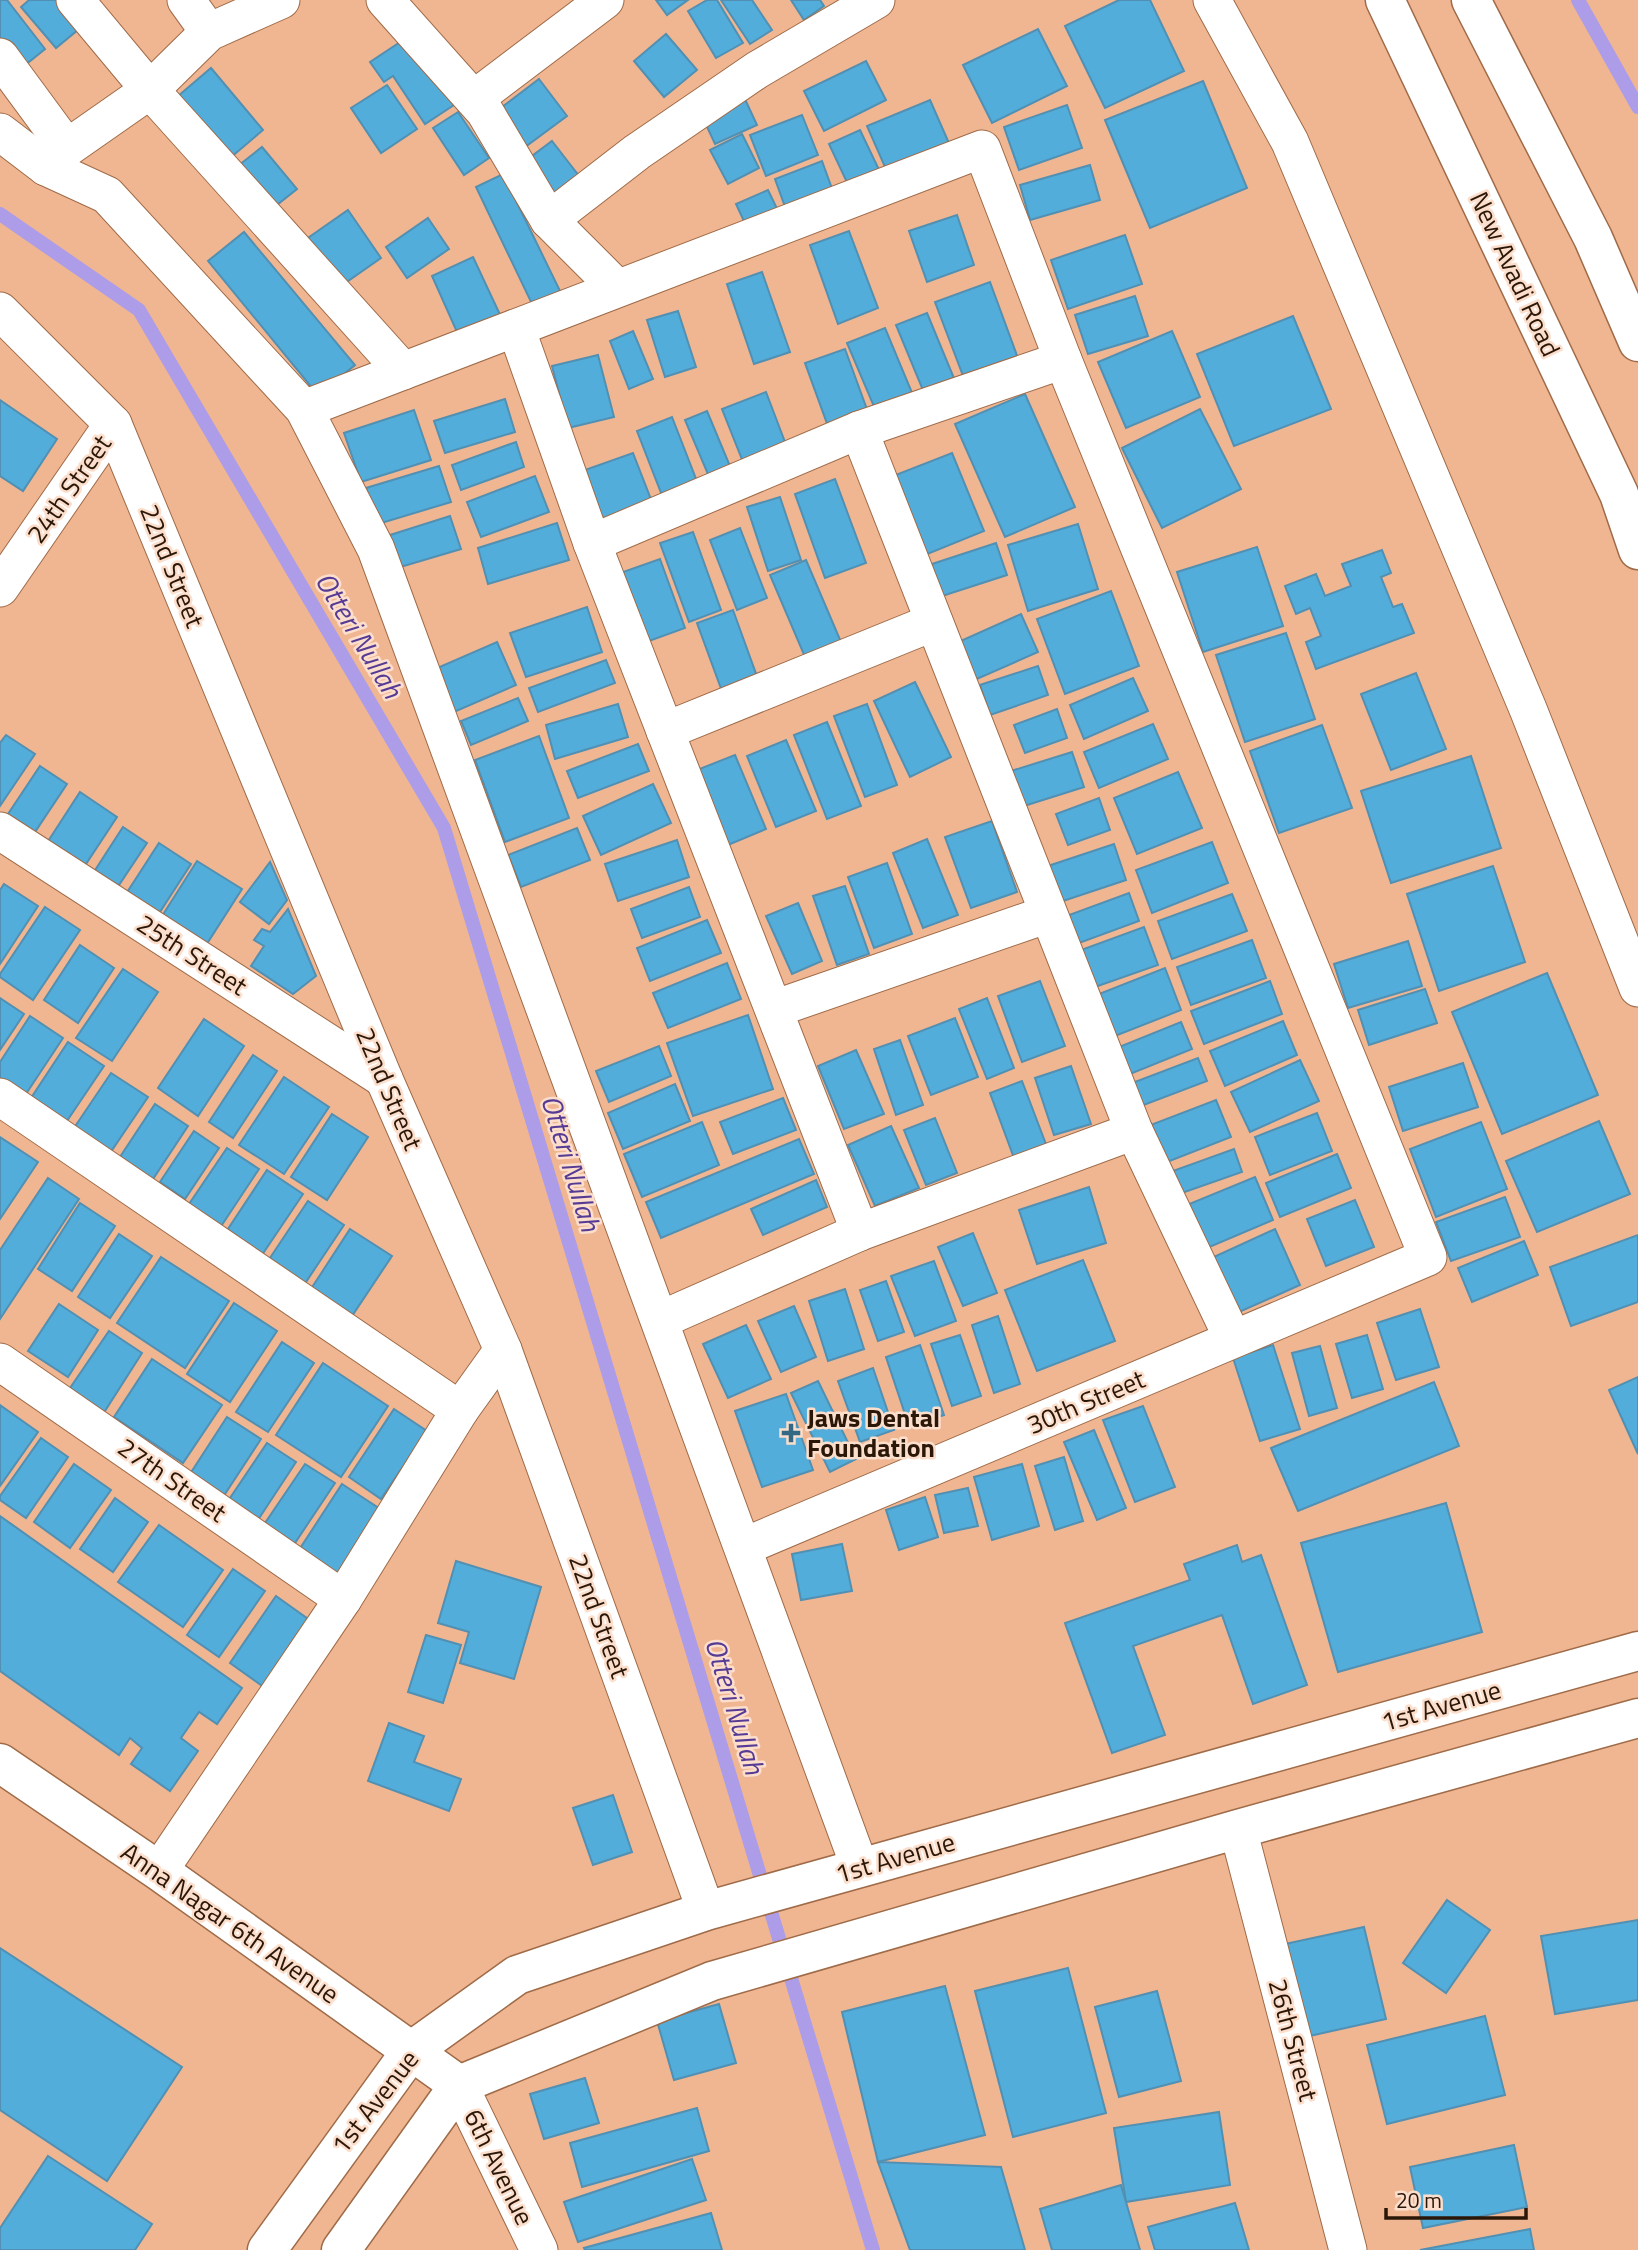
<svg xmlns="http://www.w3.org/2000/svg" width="1638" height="2250" font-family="'Titillium Web',sans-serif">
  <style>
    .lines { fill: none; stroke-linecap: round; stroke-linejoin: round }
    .stream { stroke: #ad9ce8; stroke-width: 14 }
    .building { fill: #52addb; stroke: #5190b2; stroke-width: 2 }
    .street-casing { stroke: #9f6b48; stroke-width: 39 }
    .secondary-casing { stroke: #9f6b48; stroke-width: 41 }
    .street { stroke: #fff; stroke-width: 37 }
    .secondary { stroke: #fff; stroke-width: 38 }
    .poi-dot { fill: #346985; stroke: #fcdecc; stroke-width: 2.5 }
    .labels { text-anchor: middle; stroke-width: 5; stroke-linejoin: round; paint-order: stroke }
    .street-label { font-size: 26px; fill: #2b1708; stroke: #fcdecc }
    .poi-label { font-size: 26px; font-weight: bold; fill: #2b1708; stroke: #fcdecc; text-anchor: start }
    .water-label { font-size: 28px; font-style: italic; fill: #563b94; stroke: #fcdecc }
  </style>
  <rect width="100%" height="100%" fill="#f0b692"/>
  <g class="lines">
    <g class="stream">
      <path d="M1578,0l60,107"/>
      <path d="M0,214l139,96 305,518 429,1422"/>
    </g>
  </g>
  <g class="building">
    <path d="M0,0h7l38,49 -26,21 -19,-24z"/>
    <path d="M29,0h27l23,29 -23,19 -35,-41z"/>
    <path d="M656,0h32l-21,15z"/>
    <path d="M707,0h10l26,43 -27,15 -28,-47z"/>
    <path d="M721,0h31l20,30 -22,14z"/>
    <path d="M791,0h29l4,6 -20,14z"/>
    <path d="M1119,0h31l34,71 -79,37 -40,-82z"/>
    <path d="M1038,29l29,57 -75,37 -29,-58z"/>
    <path d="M666,34l31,36 -33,27 -30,-36z"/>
    <path d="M408,37l46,68 -29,19 -32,-48 -9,6 -14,-20z"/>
    <path d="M866,61l20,39 -62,31 -20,-40z"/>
    <path d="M211,68l52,62 -33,28 -52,-62z"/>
    <path d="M539,79l28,37 -46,34 -27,-37z"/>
    <path d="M1203,81l44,107 -97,40 -45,-108z"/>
    <path d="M387,85l30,44 -36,24 -30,-45z"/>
    <path d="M744,97l13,28 -42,19 -13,-28z"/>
    <path d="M930,100l22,50 -63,26 -22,-50z"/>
    <path d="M1067,105l15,43 -63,22 -15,-43z"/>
    <path d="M458,112l31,46 -25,17 -31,-47z"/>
    <path d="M802,115l16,40 -52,21 -16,-41z"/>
    <path d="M860,130l22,46 -31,15 -22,-47z"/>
    <path d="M742,134l17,34 -31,16 -18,-34z"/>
    <path d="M552,141l31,40 -31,24 -32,-40z"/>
    <path d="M262,147l35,42 -24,19 -35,-42z"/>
    <path d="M822,161l13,36 -47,18 -13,-36z"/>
    <path d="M1090,165l10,35 -70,20 -10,-35z"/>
    <path d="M503,174l58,119 -28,13 -57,-119z"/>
    <path d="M768,190l13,27 -32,15 -13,-28z"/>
    <path d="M348,210l33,48 -43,30 -33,-48z"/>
    <path d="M957,215l17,50 -47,17 -18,-51z"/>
    <path d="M428,218l21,31 -42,29 -21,-31z"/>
    <path d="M849,231l29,77 -40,16 -28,-79z"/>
    <path d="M244,232l111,133 -37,30 -110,-134z"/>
    <path d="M1125,235l17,49 -74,25 -17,-49z"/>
    <path d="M473,257l30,64 -42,20 -29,-65z"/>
    <path d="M762,272l28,80 -36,12 -27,-80z"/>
    <path d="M990,282l29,79 -54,20 -30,-79z"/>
    <path d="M1135,296l13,40 -60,18 -13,-39z"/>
    <path d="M678,311l18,56 -31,10 -18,-57z"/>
    <path d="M927,313l31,75 -31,12 -31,-75z"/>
    <path d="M1293,316l38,93 -97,37 -37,-92z"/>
    <path d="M885,328l30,72 -37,16 -31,-73z"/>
    <path d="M633,331l20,48 -24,10 -19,-48z"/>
    <path d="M1172,331l28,66 -74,31 -28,-66z"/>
    <path d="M845,349l24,66 -40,14 -24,-66z"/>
    <path d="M598,355l16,62 -46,11 -16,-62z"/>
    <path d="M766,392l22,58 -43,17 -23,-58z"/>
    <path d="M1025,394l50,113 -70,30 -50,-113z"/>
    <path d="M505,399l10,33 -70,21 -11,-32z"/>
    <path d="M0,400l57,39 -34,52 -23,-15z"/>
    <path d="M1200,409l41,80 -79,39 -40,-80z"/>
    <path d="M414,410l17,50 -70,22 -17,-49z"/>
    <path d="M707,411l25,60 -22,8 -25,-59z"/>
    <path d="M672,417l26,67 -35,14 -26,-67z"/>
    <path d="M516,442l8,25 -63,23 -9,-25z"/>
    <path d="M633,453l19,49 -51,18 -19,-49z"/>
    <path d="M952,453l32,78 -64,26 -32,-79z"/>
    <path d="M439,466l12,36 -73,22 -12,-36z"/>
    <path d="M535,476l14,36 -68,25 -14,-35z"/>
    <path d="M835,479l31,84 -41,15 -30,-84z"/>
    <path d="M780,497l21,63 -33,11 -21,-64z"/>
    <path d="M450,516l11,33 -64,19 -10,-32z"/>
    <path d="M557,523l12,37 -81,24 -10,-36z"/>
    <path d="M1078,524l20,65 -70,22 -20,-66z"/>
    <path d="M740,528l27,70 -30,12 -27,-70z"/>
    <path d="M693,532l28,78 -32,12 -29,-79z"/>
    <path d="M996,543l11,32 -71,23 -10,-32z"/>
    <path d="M1257,547l26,79 -80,26 -26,-80z"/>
    <path d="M1382,550l9,23 -10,4 12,30 9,-3 12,29 -98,36 -10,-27 15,-6 -11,-28 -14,6 -11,-28 31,-12 9,22 26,-10 -9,-22z"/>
    <path d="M660,559l25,69 -36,13 -26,-69z"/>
    <path d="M806,560l38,89 -36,15 -38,-89z"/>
    <path d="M1111,591l28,75 -74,28 -28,-75z"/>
    <path d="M587,607l15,45 -76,25 -16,-44z"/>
    <path d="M733,610l26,72 -36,12 -26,-71z"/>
    <path d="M1021,614l17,38 -68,30 -16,-38z"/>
    <path d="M1286,633l29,86 -70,23 -29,-87z"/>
    <path d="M497,642l19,43 -62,27 -19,-43z"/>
    <path d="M606,660l9,23 -77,29 -9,-24z"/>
    <path d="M1038,666l10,29 -58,20 -10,-30z"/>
    <path d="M1416,673l30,76 -55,21 -30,-76z"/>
    <path d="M1133,678l15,33 -64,28 -14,-34z"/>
    <path d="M915,682l36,75 -41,20 -36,-76z"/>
    <path d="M518,698l10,23 -57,24 -10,-24z"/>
    <path d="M618,704l10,33 -73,22 -9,-34z"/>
    <path d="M867,704l30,81 -32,12 -31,-81z"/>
    <path d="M1057,709l10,29 -42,15 -11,-28z"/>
    <path d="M827,722l34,84 -34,13 -33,-84z"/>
    <path d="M1153,724l15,35 -69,29 -15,-36z"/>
    <path d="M1322,725l30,83 -73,25 -29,-82z"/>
    <path d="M6,735l29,19 -35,52v-63z"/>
    <path d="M539,736l30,82 -64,24 -30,-82z"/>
    <path d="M786,740l30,71 -40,16 -29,-71z"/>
    <path d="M638,744l11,27 -71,27 -11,-27z"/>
    <path d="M1072,752l12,35 -60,19 -13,-35z"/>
    <path d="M735,755l31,74 -38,16 -31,-75z"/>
    <path d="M1471,756l30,92 -110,35 -30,-92z"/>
    <path d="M40,766l27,18 -34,51 -27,-18z"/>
    <path d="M1178,772l24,56 -65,26 -23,-56z"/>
    <path d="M653,784l18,39 -70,32 -18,-39z"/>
    <path d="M80,792l37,25 -35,53 -37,-24z"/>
    <path d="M1099,798l11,32 -42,15 -12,-31z"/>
    <path d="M992,821l25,71 -46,16 -26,-71z"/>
    <path d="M123,827l24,16 -34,51 -23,-16z"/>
    <path d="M577,828l13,32 -69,27 -13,-32z"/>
    <path d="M927,839l31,76 -35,13 -30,-75z"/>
    <path d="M677,840l12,37 -71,24 -13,-37z"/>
    <path d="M1212,842l16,41 -76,30 -16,-43z"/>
    <path d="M159,843l32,21 -35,54 -32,-21z"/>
    <path d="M1114,844l12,36 -69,23 -12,-36z"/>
    <path d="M197,861l45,28 -41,64 -44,-29z"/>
    <path d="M270,862l17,38 -18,24 -29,-22z"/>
    <path d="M887,863l25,71 -38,14 -26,-71z"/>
    <path d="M1493,866l32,96 -86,29 -32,-97z"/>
    <path d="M4,884l34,22 -38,58v-74z"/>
    <path d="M845,886l24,68 -32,11 -24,-69z"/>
    <path d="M689,887l11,30 -58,21 -11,-29z"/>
    <path d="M1129,893l10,28 -60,22 -10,-28z"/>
    <path d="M1232,894l15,37 -75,28 -14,-38z"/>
    <path d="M798,903l24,58 -30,13 -26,-58z"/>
    <path d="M45,907l35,23 -47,70 -33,-23v-3z"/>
    <path d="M288,909l28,67 -23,18 -42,-28 13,-20 -10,-6 8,-11 8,3z"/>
    <path d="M707,920l14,33 -71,28 -13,-33z"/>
    <path d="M1144,927l14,38 -63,22 -14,-37z"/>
    <path d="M1252,940l14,38 -75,27 -14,-38z"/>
    <path d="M1408,941l14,45 -74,22 -14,-44z"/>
    <path d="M80,945l34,23 -36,55 -34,-23z"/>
    <path d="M727,963l14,36 -73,29 -15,-35z"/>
    <path d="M1165,968l16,42 -66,26 -16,-42z"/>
    <path d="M123,969l35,23 -46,69 -36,-23z"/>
    <path d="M1547,973l51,122 -96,39 -50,-122z"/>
    <path d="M1040,981l25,65 -43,16 -24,-66z"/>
    <path d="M1270,981l12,33 -78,30 -13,-33z"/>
    <path d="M1425,989l12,34 -68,22 -11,-35z"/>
    <path d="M0,998l24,16 -24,36z"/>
    <path d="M987,998l27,70 -27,11 -28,-70z"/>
    <path d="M748,1015l25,74 -80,27 -26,-73z"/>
    <path d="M30,1016l33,22 -39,59 -24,-15v-20z"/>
    <path d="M955,1018l23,59 -47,18 -23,-59z"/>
    <path d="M204,1019l40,27 -46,70 -40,-28z"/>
    <path d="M1283,1021l14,34 -72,31 -15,-35z"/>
    <path d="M1181,1022l11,27 -62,25 -11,-27z"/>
    <path d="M900,1040l23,65 -27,10 -22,-66z"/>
    <path d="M68,1042l36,24 -37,55 -36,-23z"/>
    <path d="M659,1046l12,30 -62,26 -13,-31z"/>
    <path d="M856,1050l28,64 -40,15 -26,-63z"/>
    <path d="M253,1055l24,16 -44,67 -24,-16z"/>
    <path d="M1198,1058l9,23 -66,25 -9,-23z"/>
    <path d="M1300,1060l19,41 -69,31 -19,-40z"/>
    <path d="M1463,1063l15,44 -75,24 -14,-44z"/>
    <path d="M1071,1066l20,58 -37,11 -19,-57z"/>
    <path d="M111,1073l37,24 -40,59 -36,-25z"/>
    <path d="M284,1077l45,30 -45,67 -45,-29z"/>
    <path d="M1022,1081l25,66 -33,11 -24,-65z"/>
    <path d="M675,1084l15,37 -67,28 -15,-36z"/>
    <path d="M783,1098l13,32 -63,24 -13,-32z"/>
    <path d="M1216,1100l15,37 -69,27 -14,-38z"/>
    <path d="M155,1104l33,22 -39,59 -33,-22z"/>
    <path d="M1317,1113l15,38 -62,24 -15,-38z"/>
    <path d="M332,1114l36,23 -41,63 -36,-23z"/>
    <path d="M935,1118l22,55 -31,12 -22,-55z"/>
    <path d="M1599,1121l31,73 -93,38 -31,-71z"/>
    <path d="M702,1122l17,43 -77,32 -18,-43z"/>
    <path d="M1481,1122l26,67 -71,28 -26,-68z"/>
    <path d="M891,1126l28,62 -44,18 -27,-61z"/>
    <path d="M194,1131l25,17 -34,51 -25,-17z"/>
    <path d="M0,1137l38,25 -38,57z"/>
    <path d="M799,1139l15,35 -153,64 -15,-36z"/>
    <path d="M227,1148l32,21 -43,65 -33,-21z"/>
    <path d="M1234,1149l8,23 -63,22 -9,-22z"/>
    <path d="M1337,1154l14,34 -71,29 -14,-34z"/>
    <path d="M267,1170l36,24 -45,67 -36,-23z"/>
    <path d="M1255,1177l18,43 -73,31 -18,-44z"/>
    <path d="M48,1178l31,21 -79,120v-69z"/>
    <path d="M816,1180l11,27 -64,28 -12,-26z"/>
    <path d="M1089,1187l17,56 -69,21 -18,-54z"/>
    <path d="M1505,1197l15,40 -69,24 -15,-39z"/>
    <path d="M1355,1200l19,47 -48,19 -19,-47z"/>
    <path d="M308,1201l36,24 -44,66 -36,-24z"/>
    <path d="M80,1203l35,23 -43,65 -34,-22z"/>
    <path d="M350,1229l42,27 -42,63 -41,-27z"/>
    <path d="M1275,1229l25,56 -70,31 -25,-55z"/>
    <path d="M973,1233l24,60 -34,13 -25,-59z"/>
    <path d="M119,1234l33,22 -42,62 -32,-21z"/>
    <path d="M1638,1235v67l-67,24 -21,-59z"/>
    <path d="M1524,1241l14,34 -66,27 -14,-34z"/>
    <path d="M161,1257l68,44 -44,67 -68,-45z"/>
    <path d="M1083,1260l32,81 -78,30 -32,-81z"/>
    <path d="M934,1261l22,60 -41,15 -24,-60z"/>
    <path d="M886,1281l18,51 -26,9 -18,-51z"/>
    <path d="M845,1289l19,60 -36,12 -19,-60z"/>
    <path d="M234,1303l43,28 -47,71 -43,-28z"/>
    <path d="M59,1304l39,26 -30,47 -40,-26z"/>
    <path d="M794,1306l22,51 -35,15 -23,-51z"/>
    <path d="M1420,1309l19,58 -43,13 -19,-57z"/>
    <path d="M998,1316l22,68 -26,9 -22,-68z"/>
    <path d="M746,1325l25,54 -43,19 -25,-54z"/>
    <path d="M109,1331l33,22 -39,61 -35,-23z"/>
    <path d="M960,1335l21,61 -29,10 -21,-62z"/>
    <path d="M1367,1335l16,54 -31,9 -16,-54z"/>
    <path d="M282,1342l32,21 -46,69 -32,-20z"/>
    <path d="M920,1345l24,70 -35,11 -23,-69z"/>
    <path d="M1273,1345l27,84 -40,12 -27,-83z"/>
    <path d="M1320,1346l17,62 -28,8 -17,-63z"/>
    <path d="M152,1359l70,46 -39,58 -69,-46z"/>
    <path d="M323,1363l65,43 -47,71 -65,-42z"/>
    <path d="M873,1368l21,62 -34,12 -22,-61z"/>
    <path d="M1638,1377v77l-29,-64z"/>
    <path d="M818,1381l38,78 -26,13 -39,-79z"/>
    <path d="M1434,1382l25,64 -161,65 -27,-63z"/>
    <path d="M786,1394l27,76 -51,17 -27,-76z"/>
    <path d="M0,1405l38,27 -38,54z"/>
    <path d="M1143,1406l32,81 -40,15 -32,-82z"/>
    <path d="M394,1409l33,22 -46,68 -32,-22z"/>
    <path d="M227,1417l34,22 -38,58 -33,-23z"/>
    <path d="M1094,1430l32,78 -29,12 -33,-78z"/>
    <path d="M41,1438l27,19 -42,61 -26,-18v-4z"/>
    <path d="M267,1443l29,19 -40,61 -30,-19z"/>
    <path d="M1064,1457l19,64 -28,9 -20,-64z"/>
    <path d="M74,1464l37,26 -41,58 -36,-26z"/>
    <path d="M305,1464l30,19 -42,63 -30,-20z"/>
    <path d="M1022,1464l17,62 -47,14 -18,-63z"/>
    <path d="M342,1484l46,30 -47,69 -44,-30z"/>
    <path d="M968,1488l10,38 -34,7 -9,-38z"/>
    <path d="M925,1497l13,40 -39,13 -13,-40z"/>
    <path d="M115,1498l33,24 -35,50 -33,-23z"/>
    <path d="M1446,1503l36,129 -144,40 -37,-129z"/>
    <path d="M0,1516l242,172 -25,36 -18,-12 -18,26 17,13 -28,40 -39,-27 11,-16 -12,-10 -11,17 -119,-84z"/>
    <path d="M159,1525l64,45 -40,57 -65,-45z"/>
    <path d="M842,1544l10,47 -51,9 -9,-46z"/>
    <path d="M1237,1545l5,17 19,-7 46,130 -54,19 -31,-89 -89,31 32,89 -53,18 -47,-130 125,-43 -6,-16z"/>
    <path d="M456,1561l85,26 -27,92 -54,-16 9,-31 -31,-9z"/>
    <path d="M233,1569l32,22 -46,66 -32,-22z"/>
    <path d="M276,1596l35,25 -46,67 -35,-25z"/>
    <path d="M426,1635l35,10 -18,58 -35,-11z"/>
    <path d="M389,1723l35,13 -10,26 47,17 -12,32 -81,-30z"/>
    <path d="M613,1795l19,57 -39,13 -20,-57z"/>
    <path d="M1447,1900l43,30 -44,63 -43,-30z"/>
    <path d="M1638,1920v80l-83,14 -14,-78z"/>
    <path d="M1364,1927l22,92 -81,18 -20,-93z"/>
    <path d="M0,1948l182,119 -75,114 -107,-71z"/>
    <path d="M1068,1968l38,145 -93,24 -38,-146z"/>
    <path d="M945,1986l40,149 -107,27 -36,-150z"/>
    <path d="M1157,1991l24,90 -62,16 -24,-90z"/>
    <path d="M719,2004l17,59 -62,17 -17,-59z"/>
    <path d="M1485,2016l20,79 -118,29 -20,-79z"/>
    <path d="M585,2078l14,45 -55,16 -14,-45z"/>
    <path d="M697,2108l12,43 -127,36 -12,-44z"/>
    <path d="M1219,2112l11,73 -104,17 -12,-74z"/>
    <path d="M1514,2145l13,62 -104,21 -13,-61z"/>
    <path d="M48,2156l104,68 -17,26h-135v-22z"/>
    <path d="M692,2159l14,41 -128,42 -14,-40z"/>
    <path d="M878,2162l123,5 24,83h-115z"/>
    <path d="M1121,2185l19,65h-88l-12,-41z"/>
    <path d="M1235,2203l14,47h-94l-7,-23z"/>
    <path d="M711,2213l11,37h-137l-1,-2z"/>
    <path d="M1530,2229l4,21h-114z"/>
  </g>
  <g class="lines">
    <g class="street-casing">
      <g id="street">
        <path d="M75,0l75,90 253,281"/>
        <path d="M186,0l23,32"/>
        <path d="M385,0l100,112 64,108 68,68"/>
        <path d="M1212,0l78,142 238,567 110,279"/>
        <path d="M0,57l67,91"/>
        <path d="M474,99l131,-99"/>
        <path d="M0,132l46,35 61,28 197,214 72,140 484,1319"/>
        <path d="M46,167l21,-19 83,-58 59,-58 72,-32"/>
        <path d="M549,220l88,-68 120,-82 119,-70"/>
        <path d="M0,311l113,113 271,655 119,271 203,561"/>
        <path d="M516,328l76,215 268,689"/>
        <path d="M304,409l678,-260 81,211 365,897 -685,290"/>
        <path d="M859,430l275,701 99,208"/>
        <path d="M592,543l267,-113 204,-70"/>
        <path d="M0,588l113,-164"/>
        <path d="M665,731l269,-109"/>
        <path d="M0,831l384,248"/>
        <path d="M774,1009l274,-95"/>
        <path d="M0,1097l460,313"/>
        <path d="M660,1320l200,-88 274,-101"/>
        <path d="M0,1362l343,237"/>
        <path d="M1238,1829l110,421"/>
        <path d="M159,1871l184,-272 117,-189 43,-60"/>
        <path d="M459,2085l80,165"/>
      </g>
    </g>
    <g class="secondary-casing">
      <g id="secondary">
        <path d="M1385,0l234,494 19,56"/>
        <path d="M1471,0l122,238 45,104"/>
        <path d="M0,1763l159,108 300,214"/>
        <path d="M267,2250l144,-199 106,-76 189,-64 932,-260"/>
        <path d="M341,2250l118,-165 253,-104 526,-152 400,-111"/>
      </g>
    </g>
    <use href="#street" class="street"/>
    <use href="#secondary" class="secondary"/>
  </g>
  <path class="poi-dot" d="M787.5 1422.5h7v7h7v7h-7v7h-7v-7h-7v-7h7z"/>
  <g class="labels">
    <g class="street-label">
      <text transform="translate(1515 274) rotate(65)" y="9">New Avadi Road</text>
      <text transform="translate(69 489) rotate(-55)" y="9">24th Street</text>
      <text transform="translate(172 566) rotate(68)" y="9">22nd Street</text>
      <text transform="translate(192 955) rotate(33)" y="9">25th Street</text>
      <text transform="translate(389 1089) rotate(67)" y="9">22nd Street</text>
      <text transform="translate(1086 1402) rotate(-23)" y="9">30th Street</text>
      <text transform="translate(172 1480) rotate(35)" y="9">27th Street</text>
      <text transform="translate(599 1616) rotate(70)" y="9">22nd Street</text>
      <text transform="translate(1441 1706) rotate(-16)" y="9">1st Avenue</text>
      <text transform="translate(895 1858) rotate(-16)" y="9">1st Avenue</text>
      <text transform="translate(230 1923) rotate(35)" y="9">Anna Nagar 6th Avenue</text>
      <text transform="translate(1293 2040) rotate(75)" y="9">26th Street</text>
      <text transform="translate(375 2102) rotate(-52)" y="9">1st Avenue</text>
      <text transform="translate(499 2167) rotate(64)" y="9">6th Avenue</text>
    </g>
    <g class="poi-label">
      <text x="807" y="1427">Jaws Dental<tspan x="807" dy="30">Foundation</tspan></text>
    </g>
    <g class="water-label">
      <text transform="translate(359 635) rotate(59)" y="10">Otteri Nullah</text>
      <text transform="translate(571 1163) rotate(73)" y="10">Otteri Nullah</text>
      <text transform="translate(735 1706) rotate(73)" y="10">Otteri Nullah</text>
    </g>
  </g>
  <path d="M1386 2208v10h140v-10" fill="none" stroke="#2b1708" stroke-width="3.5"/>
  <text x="1396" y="2208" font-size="21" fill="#2b1708" stroke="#fcdecc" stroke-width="5" paint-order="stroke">20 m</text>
</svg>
